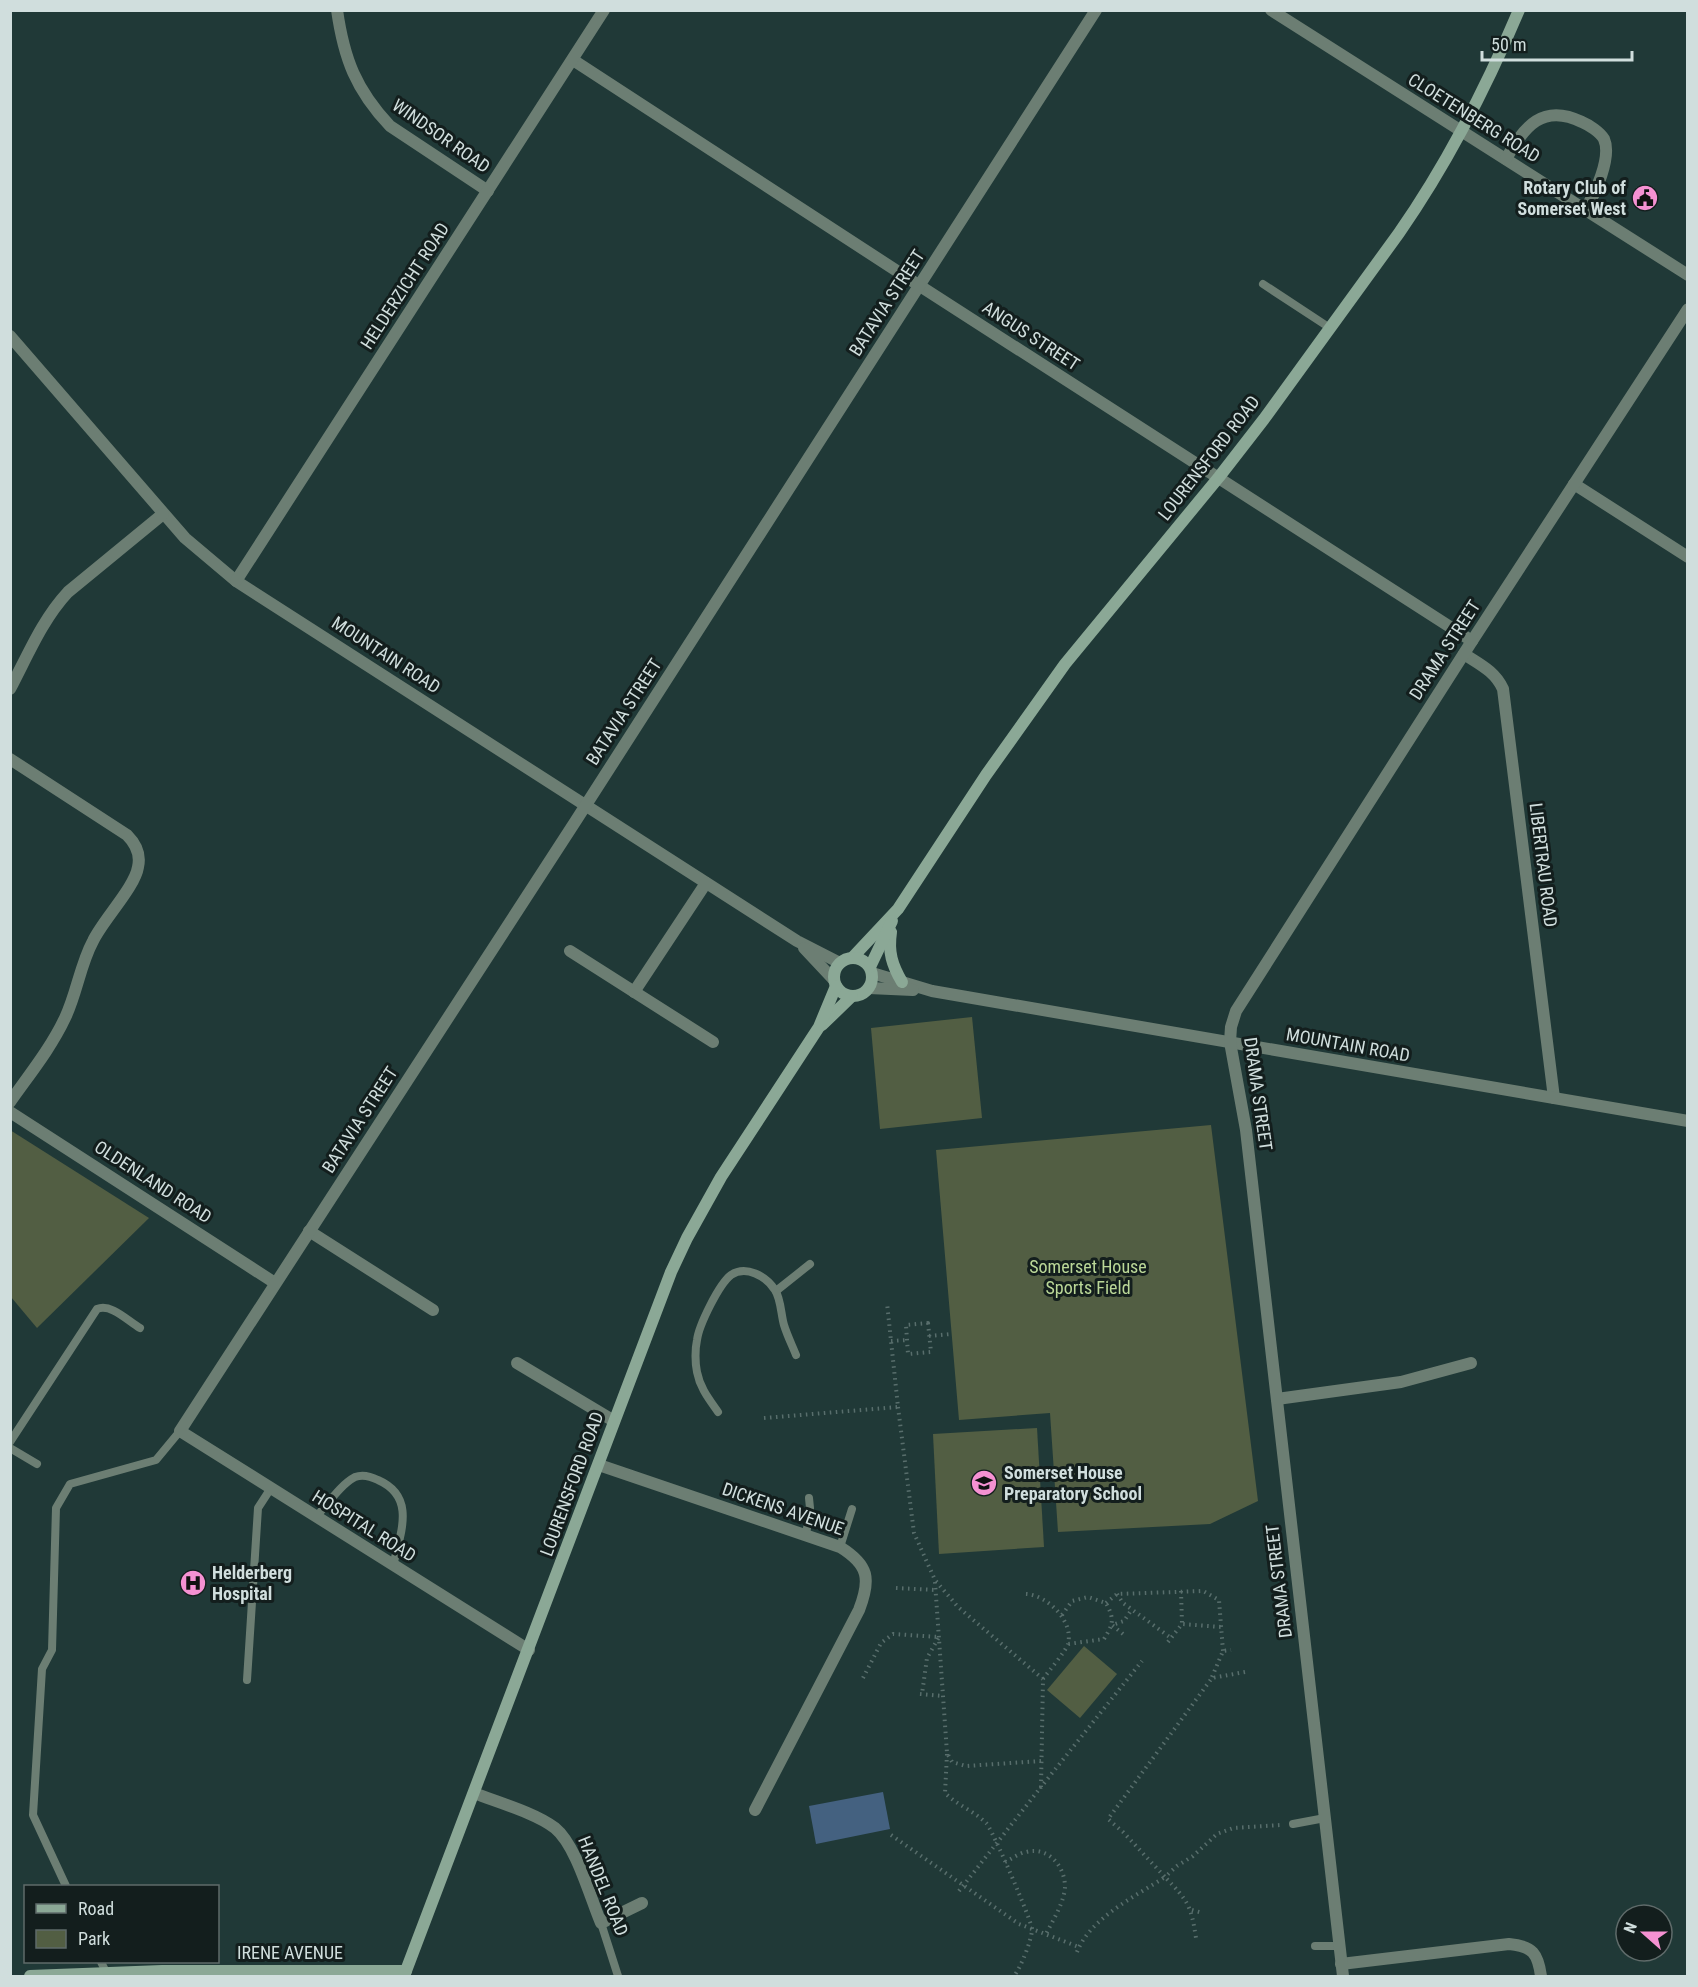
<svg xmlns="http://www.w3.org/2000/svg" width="1698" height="1987" font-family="'Roboto Condensed',sans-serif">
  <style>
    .green { fill: #525e43 }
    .water { fill: #446180 }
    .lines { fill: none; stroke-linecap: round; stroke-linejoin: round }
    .path { stroke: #586e6c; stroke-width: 4; stroke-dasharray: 1.5 4.5; stroke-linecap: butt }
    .lane { stroke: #6c7e73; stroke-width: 8 }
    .street { stroke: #6c7e73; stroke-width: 12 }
    .secondary { stroke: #8ba896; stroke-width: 12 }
    .labels { text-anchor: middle; stroke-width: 6; stroke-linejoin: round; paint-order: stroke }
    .street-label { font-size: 18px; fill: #d0dedd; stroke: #131e1d }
    .poi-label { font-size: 18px; font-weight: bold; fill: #d0dedd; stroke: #131e1d; text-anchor: start }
    .park-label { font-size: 18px; fill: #bbd898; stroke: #131e1d }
  </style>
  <rect width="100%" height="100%" fill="#203937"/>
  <g class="green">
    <path d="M972,1017l10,101 -102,11 -9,-101z"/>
    <path d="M1211,1125l47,376 -48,23 -152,8 -8,-119 -91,7 -23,-270z"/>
    <path d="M10,1130l139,88 -112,110 -26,-31z"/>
    <path d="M1037,1428l7,119 -105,7 -6,-120z"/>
    <path d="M1084,1646l33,28 -37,44 -33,-28z"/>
  </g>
  <path class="water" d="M883,1792l7,37 -74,15 -7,-38z"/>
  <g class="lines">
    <g class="path">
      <path d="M928,1323l3,29 -23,2 -2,-29z"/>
      <path d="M929,1336l22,-2"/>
      <path d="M891,1341l16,-1"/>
      <path d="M898,1407l16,126 21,47 23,27 85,72 -2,108 101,-126"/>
      <path d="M764,1418l134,-11 -11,-104"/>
      <path d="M935,1582l12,171 5,9 14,4 75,-5"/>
      <path d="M896,1588l39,2"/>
      <path d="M1181,1591l1,33"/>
      <path d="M1026,1594c21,1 48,27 42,50 -2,7 -20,28 -25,35"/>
      <path d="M1117,1594l6,9 48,35"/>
      <path d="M1106,1603l11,-9 86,-3 16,9 4,51"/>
      <path d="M1062,1615l10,-14 16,-4 18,6c9,17 7,21 -2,36l-36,5"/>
      <path d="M1123,1634l-11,-9 12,-4 8,-12"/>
      <path d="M1168,1642l14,-18 39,3"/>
      <path d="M1245,1672l-33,6 -104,141 15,13 42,45 12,-11 16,-10 24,-22 16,-6 47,-3"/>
      <path d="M1212,1677l11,-26 8,-1"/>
      <path d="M863,1678l18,-35 12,-9 46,3 -12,21 -5,36"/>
      <path d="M920,1694l23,2"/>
      <path d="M947,1754l-2,39c12,12 29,18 41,30 6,5 46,99 46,106 0,11 -12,40 -18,47"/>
      <path d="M891,1835l128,89 60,23"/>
      <path d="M1005,1862c7,-3 14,-9 21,-10 22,-6 39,14 39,35 -1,16 -12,33 -19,47"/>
      <path d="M959,1891l82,-104"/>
      <path d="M1192,1910l11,3"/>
      <path d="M1077,1952c13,-34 59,-56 88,-75 23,24 26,28 31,61"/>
    </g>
    <g class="lane">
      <path d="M1263,284l67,44"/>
      <path d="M776,1291l34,-27"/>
      <path d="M718,1412c-9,-13 -18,-24 -21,-40 -2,-9 -2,-23 0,-32 2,-15 22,-56 34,-65 15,-10 35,1 44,15 6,9 6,25 9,35 3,10 8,20 12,30"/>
      <path d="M10,1442l87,-133c14,-6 31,12 43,19"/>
      <path d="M10,1448l27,16"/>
      <path d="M316,1517c12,-13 24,-32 39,-40 8,-3 15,-1 23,3 39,17 22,54 15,86"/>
      <path d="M806,1535l4,-27 -1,-10"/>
      <path d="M840,1547l12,-38"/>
      <path d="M247,1680l11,-172 13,-20"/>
      <path d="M1293,1824l32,-6"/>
      <path d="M66,1886l-33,-71 9,-146 10,-19 4,-142 14,-24 86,-24 24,-29"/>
      <path d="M601,1923l17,53"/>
      <path d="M1315,1946h24"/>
      <path d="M101,1962l5,10"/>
    </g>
    <g class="street">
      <path d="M337,10c7,49 19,80 53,116l98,65"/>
      <path d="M1271,10l417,265"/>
      <path d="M573,60l347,226 552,355"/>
      <path d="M1506,159c18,-33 37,-56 76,-37 7,3 18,10 22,17 8,18 -9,56 -19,70"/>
      <path d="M10,336l175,202 51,43 561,360 43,22"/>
      <path d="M1574,484l114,73"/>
      <path d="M236,581l368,-571"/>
      <path d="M1464,654c15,10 31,17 39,35l51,409"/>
      <path d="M10,689c18,-34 32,-69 58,-97l95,-78"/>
      <path d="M10,759l117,76c9,9 14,19 11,32 -3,20 -35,53 -45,74 -13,24 -16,52 -28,77 -14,30 -36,57 -55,84"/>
      <path d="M804,948l30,32"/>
      <path d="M570,951l143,91"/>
      <path d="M872,973l60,18 756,130"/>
      <path d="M869,988l44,2"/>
      <path d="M634,992l72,-109"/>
      <path d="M10,1112l265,171"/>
      <path d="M309,1231l124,79"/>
      <path d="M517,1363l97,58"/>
      <path d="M1277,1399l124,-17 70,-19"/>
      <path d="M599,1465l241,82c29,18 31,32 19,63l-104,200"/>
      <path d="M529,1650l-349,-219 395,-609 521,-812"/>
      <path d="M474,1793c23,9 62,20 81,35 21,17 35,69 46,95l41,-20"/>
      <path d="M1341,1964l168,-20c24,2 29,10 32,32"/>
      <path d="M1343,1976l-97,-846 -16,-88 1,-15 5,-16 236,-370 216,-332"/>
    </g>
    <g class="secondary">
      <path d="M891,932c-3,20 1,33 11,50"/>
      <path d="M852,958l46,-49 88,-134 79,-111 154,-187 45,-58 135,-186c48,-69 87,-145 120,-223"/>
      <circle cx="853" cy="977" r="19"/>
      <path d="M870,967l22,-46"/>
      <path d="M822,1025l30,-29"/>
      <path d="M30,1976l132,-5h244"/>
      <path d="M404,1976l267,-704 16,-34 34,-61 98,-150 17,-41"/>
    </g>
  </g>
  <defs>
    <g id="civic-disc" transform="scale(1.35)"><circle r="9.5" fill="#f591d2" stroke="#131e1d"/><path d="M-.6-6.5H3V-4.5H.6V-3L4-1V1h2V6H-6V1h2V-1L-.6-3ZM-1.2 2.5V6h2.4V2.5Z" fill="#111"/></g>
    <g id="school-disc" transform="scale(1.35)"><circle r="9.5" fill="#f591d2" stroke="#131e1d"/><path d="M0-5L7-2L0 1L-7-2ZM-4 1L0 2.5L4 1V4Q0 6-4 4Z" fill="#111"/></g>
    <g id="hospital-disc" transform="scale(1.35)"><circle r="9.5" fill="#f591d2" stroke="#131e1d"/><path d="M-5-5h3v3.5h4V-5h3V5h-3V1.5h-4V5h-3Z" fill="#111"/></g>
  </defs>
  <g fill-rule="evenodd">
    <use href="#civic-disc" x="1645" y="198"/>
    <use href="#school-disc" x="984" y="1483"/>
    <use href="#hospital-disc" x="193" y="1583"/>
  </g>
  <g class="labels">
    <g class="street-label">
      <text transform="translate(1474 118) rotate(32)" y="6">CLOETENBERG ROAD</text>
      <text transform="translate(441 136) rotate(35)" y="6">WINDSOR ROAD</text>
      <text transform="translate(405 286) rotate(-57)" y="6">HELDERZICHT ROAD</text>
      <text transform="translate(887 303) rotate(-57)" y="6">BATAVIA STREET</text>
      <text transform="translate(1031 336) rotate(33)" y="6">ANGUS STREET</text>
      <text transform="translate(1209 458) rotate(-52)" y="6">LOURENSFORD ROAD</text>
      <text transform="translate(1445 650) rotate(-57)" y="6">DRAMA STREET</text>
      <text transform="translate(386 655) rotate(33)" y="6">MOUNTAIN ROAD</text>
      <text transform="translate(624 712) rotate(-57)" y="6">BATAVIA STREET</text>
      <text transform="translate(1543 865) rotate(83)" y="6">LIBERTRAU ROAD</text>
      <text transform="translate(1348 1045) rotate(10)" y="6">MOUNTAIN ROAD</text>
      <text transform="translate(1258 1094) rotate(82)" y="6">DRAMA STREET</text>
      <text transform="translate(360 1120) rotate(-57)" y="6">BATAVIA STREET</text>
      <text transform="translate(153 1182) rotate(33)" y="6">OLDENLAND ROAD</text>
      <text transform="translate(572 1484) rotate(-70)" y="6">LOURENSFORD ROAD</text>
      <text transform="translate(783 1509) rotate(19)" y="6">DICKENS AVENUE</text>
      <text transform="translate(364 1526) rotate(32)" y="6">HOSPITAL ROAD</text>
      <text transform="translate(1279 1581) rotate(-97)" y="6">DRAMA STREET</text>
      <text transform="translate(603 1886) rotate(68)" y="6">HANDEL ROAD</text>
      <text x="290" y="1959">IRENE AVENUE</text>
    </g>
    <g class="poi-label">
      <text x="1626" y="194" text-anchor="end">Rotary Club of<tspan x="1626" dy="21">Somerset West</tspan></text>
      <text x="1004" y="1479">Somerset House<tspan x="1004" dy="21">Preparatory School</tspan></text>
      <text x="212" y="1579">Helderberg<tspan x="212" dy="21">Hospital</tspan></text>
    </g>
    <g class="park-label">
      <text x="1088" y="1273">Somerset House<tspan x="1088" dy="21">Sports Field</tspan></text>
    </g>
  </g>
  <rect width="1698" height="1987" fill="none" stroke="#d0dedd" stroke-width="24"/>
  <rect x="24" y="1885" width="195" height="78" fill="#131e1d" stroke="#5f6b6a" stroke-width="1.5"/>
  <rect x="36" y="1904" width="30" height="9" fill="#8ba896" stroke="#5f6b6a" stroke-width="1.5"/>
  <text x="78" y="1915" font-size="18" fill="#d0dedd">Road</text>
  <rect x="36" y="1930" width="30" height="18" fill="#525e43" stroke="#5f6b6a" stroke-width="1.5"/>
  <text x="78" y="1945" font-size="18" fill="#d0dedd">Park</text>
  <g transform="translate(1644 1933) rotate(291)"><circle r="28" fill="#131e1d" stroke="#5f6b6a" stroke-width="1.5"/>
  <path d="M0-4.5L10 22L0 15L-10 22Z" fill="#f591d2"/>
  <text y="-9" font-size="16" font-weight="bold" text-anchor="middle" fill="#d0dedd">N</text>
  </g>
  <path d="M1482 51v9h150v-9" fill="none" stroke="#d0dedd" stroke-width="3"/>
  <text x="1491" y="51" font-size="18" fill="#d0dedd" stroke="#131e1d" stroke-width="4.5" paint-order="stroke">50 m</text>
</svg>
